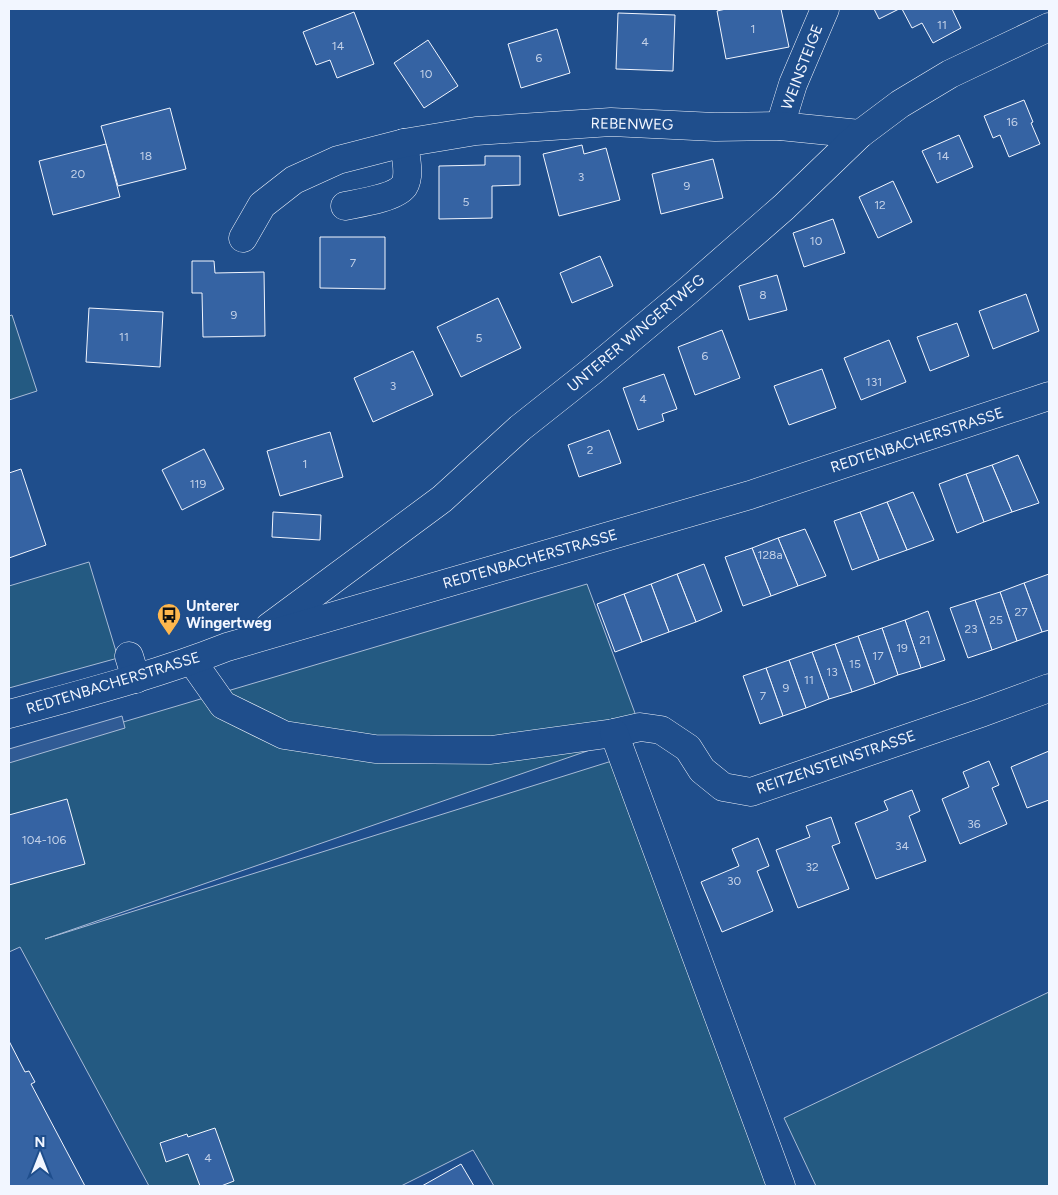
<svg xmlns="http://www.w3.org/2000/svg" width="1058" height="1195" font-family="Figtree,sans-serif">
  <style>
    .green { fill: #245a82; stroke: #a8bbd7 }
    .parking { fill: #305b95; stroke: #a8bbd7 }
    .building { fill: #3563a3; stroke: #f2f6ff }
    .lines { fill: none; stroke-linecap: round; stroke-linejoin: round }
    .minor-casing { stroke: #f2f6ff; stroke-width: 29 }
    .minor { stroke: #1f4e8c; stroke-width: 28 }
    .labels { text-anchor: middle; stroke-width: 4; stroke-linejoin: round; paint-order: stroke }
    .number-label { font-size: 12px; fill: #c3d1e8 }
    .street-label { font-size: 15px; fill: #f2f6ff; stroke: #1f4e8c }
    .poi-label { font-size: 15px; font-weight: bold; fill: #f2f6ff; stroke: #1f4e8c; text-anchor: start }
  </style>
  <rect width="100%" height="100%" fill="#1f4e8c"/>
  <g class="green">
    <path d="M12,315l25,76 -28,9v-84z"/>
    <path d="M89,562l29,96 -109,30v-102z"/>
    <path d="M587,584l55,148 -597,207 570,-179 166,426h-287l-21,-36 -72,36h-252l-129,-239 -11,5v-196z"/>
    <path d="M1049,992v194h-233l-32,-68z"/>
  </g>
  <path class="parking" d="M122,716l3,12 -116,35v-14z"/>
  <g class="building">
    <path d="M726,9h55l8,38 -63,12 -9,-48z"/>
    <path d="M874,9h25l-20,10z"/>
    <path d="M902,9h50l9,19 -28,15 -11,-20 -10,5z"/>
    <path d="M354,12l20,52 -37,14 -7,-18 -14,5 -13,-33z"/>
    <path d="M618,13l57,2 -2,56 -57,-2z"/>
    <path d="M557,29l13,44 -49,15 -13,-44z"/>
    <path d="M428,40l30,46 -34,22 -30,-45z"/>
    <path d="M1024,100l9,22 -2,1 9,21 -31,13 -9,-22 -7,3 -9,-22z"/>
    <path d="M170,108l16,61 -68,17 -17,-60z"/>
    <path d="M959,135l14,32 -36,16 -15,-32z"/>
    <path d="M106,144l14,53 -67,18 -14,-54z"/>
    <path d="M582,145l2,9 22,-6 14,52 -61,16 -16,-62z"/>
    <path d="M485,156h35v29l-28,1v32l-53,1v-53l46,-1z"/>
    <path d="M713,159l10,39 -62,16 -9,-40z"/>
    <path d="M893,181l19,41 -34,16 -19,-41z"/>
    <path d="M833,219l12,34 -41,14 -11,-34z"/>
    <path d="M320,237h65v52l-65,-1z"/>
    <path d="M600,256l13,30 -41,17 -12,-30z"/>
    <path d="M192,261h22l1,12 49,-1 1,64 -62,1 -1,-44h-10z"/>
    <path d="M777,275l10,35 -38,10 -10,-34z"/>
    <path d="M1026,294l13,37 -46,18 -14,-38z"/>
    <path d="M498,298l23,50 -60,29 -24,-50z"/>
    <path d="M89,308l74,4 -3,55 -74,-5z"/>
    <path d="M957,323l12,33 -39,15 -13,-34z"/>
    <path d="M722,330l18,48 -45,17 -17,-48z"/>
    <path d="M889,340l17,42 -45,18 -17,-42z"/>
    <path d="M413,351l20,44 -60,27 -19,-44z"/>
    <path d="M822,369l14,39 -47,17 -15,-39z"/>
    <path d="M664,374l13,35 -15,5 2,7 -26,9 -15,-42z"/>
    <path d="M609,430l12,33 -42,14 -11,-32z"/>
    <path d="M330,432l13,45 -63,19 -13,-45z"/>
    <path d="M204,449l20,40 -42,21 -20,-40z"/>
    <path d="M1018,455l21,48 -27,9 -20,-47z"/>
    <path d="M992,465l20,47 -28,10 -18,-48z"/>
    <path d="M21,469l25,76 -37,13v-85z"/>
    <path d="M966,474l18,48 -27,11 -18,-49z"/>
    <path d="M913,492l21,48 -27,10 -20,-48z"/>
    <path d="M887,502l20,48 -28,10 -19,-48z"/>
    <path d="M273,512l48,3 -1,25 -48,-3z"/>
    <path d="M860,512l19,48 -27,10 -18,-49z"/>
    <path d="M805,529l21,47 -28,10 -20,-48z"/>
    <path d="M778,538l20,48 -27,10 -19,-48z"/>
    <path d="M752,548l19,48 -28,10 -18,-49z"/>
    <path d="M704,564l18,47 -26,11 -19,-48z"/>
    <path d="M677,574l19,48 -27,10 -18,-48z"/>
    <path d="M1049,574v56l-7,2 -18,-49z"/>
    <path d="M1024,583l18,49 -25,9 -17,-49z"/>
    <path d="M651,584l18,48 -27,10 -18,-48z"/>
    <path d="M1000,592l17,49 -25,9 -17,-50z"/>
    <path d="M624,594l18,48 -27,10 -18,-48z"/>
    <path d="M975,600l17,50 -24,8 -18,-50z"/>
    <path d="M928,611l17,49 -24,8 -16,-48z"/>
    <path d="M905,620l16,48 -23,7 -16,-47z"/>
    <path d="M882,628l16,47 -23,9 -17,-48z"/>
    <path d="M858,636l17,48 -23,8 -17,-48z"/>
    <path d="M835,644l17,48 -23,7 -17,-47z"/>
    <path d="M812,652l17,47 -23,9 -17,-48z"/>
    <path d="M789,660l17,48 -23,8 -17,-48z"/>
    <path d="M766,668l17,48 -23,8 -17,-48z"/>
    <path d="M1049,751v49l-22,8 -16,-41z"/>
    <path d="M989,761l10,24 -7,3 15,36 -47,20 -18,-45 27,-12 -6,-15z"/>
    <path d="M912,790l8,21 -11,5 17,45 -50,18 -21,-56 33,-13 -4,-9z"/>
    <path d="M67,799l18,65 -76,21v-70z"/>
    <path d="M831,817l9,26 -8,3 17,43 -51,19 -22,-58 34,-13 -4,-11z"/>
    <path d="M758,838l11,28 -12,5 16,40 -51,21 -21,-50 38,-16 -7,-17z"/>
    <path d="M9,1041l16,31 4,-1 6,11 -4,2 54,102h-76z"/>
    <path d="M215,1128l19,53 -13,5h-21l-12,-32 -22,8 -6,-19 27,-9 1,3z"/>
    <path d="M461,1164l13,22h-52z"/>
  </g>
  <g class="lines">
    <g class="minor-casing">
      <g id="minor">
        <path d="M780,126l13,-42 32,-75"/>
        <path d="M345,206c15,-3 50,-8 59,-20 7,-11 1,-31 0,-43"/>
        <path d="M243,238l19,-33 32,-25 44,-20 66,-17 72,-12 135,-9 104,5 65,-1 80,8"/>
        <path d="M269,627l173,-128 78,-71 72,-57 98,-82 94,-82 76,-73 40,-30 50,-30 99,-47"/>
        <path d="M129,656l7,23"/>
        <path d="M192,661l31,44 61,30 91,14 116,1 123,-17 26,-6 21,3 27,18 14,22 21,17 28,5 230,-79 68,-25"/>
        <path d="M9,714c73,-20 147,-39 218,-67l523,-152 299,-99"/>
        <path d="M614,733l167,453"/>
      </g>
    </g>
    <use href="#minor" class="minor"/>
  </g>
  <defs>
    <g id="bus-pin" transform="scale(1.25)"><path d="M0 17L-7.5 6A9.5 9.5 0 1 1 7.5 6Z" fill="#ffb74d" stroke="#1f4e8c"/><path d="M-5-6H5V4H4V6H2V4H-2V6H-4V4H-5ZM-3.5-4V0h7V-4ZM-3.5 1.2v1.5H-2V1.2ZM2 1.2v1.5H3.5V1.2Z" fill="#111"/></g>
  </defs>
  <g fill-rule="evenodd">
    <use href="#bus-pin" x="169" y="615"/>
  </g>
  <g class="labels">
    <g class="number-label">
      <text x="942" y="29">11</text>
      <text x="753" y="33">1</text>
      <text x="645" y="46">4</text>
      <text x="338" y="50">14</text>
      <text x="539" y="62">6</text>
      <text x="426" y="78">10</text>
      <text x="1012" y="126">16</text>
      <text x="146" y="160">18</text>
      <text x="943" y="160">14</text>
      <text x="78" y="178">20</text>
      <text x="581" y="181">3</text>
      <text x="687" y="190">9</text>
      <text x="466" y="206">5</text>
      <text x="880" y="209">12</text>
      <text x="816" y="245">10</text>
      <text x="353" y="267">7</text>
      <text x="763" y="299">8</text>
      <text x="234" y="319">9</text>
      <text x="124" y="341">11</text>
      <text x="479" y="342">5</text>
      <text x="705" y="360">6</text>
      <text x="874" y="386">131</text>
      <text x="393" y="390">3</text>
      <text x="643" y="403">4</text>
      <text x="590" y="454">2</text>
      <text x="305" y="468">1</text>
      <text x="198" y="488">119</text>
      <text x="770" y="559">128a</text>
      <text x="1021" y="616">27</text>
      <text x="996" y="624">25</text>
      <text x="971" y="633">23</text>
      <text x="925" y="644">21</text>
      <text x="902" y="652">19</text>
      <text x="878" y="660">17</text>
      <text x="855" y="668">15</text>
      <text x="832" y="676">13</text>
      <text x="809" y="684">11</text>
      <text x="786" y="692">9</text>
      <text x="763" y="700">7</text>
      <text x="974" y="828">36</text>
      <text x="44" y="844">104-106</text>
      <text x="902" y="850">34</text>
      <text x="812" y="871">32</text>
      <text x="734" y="885">30</text>
      <text x="208" y="1162">4</text>
    </g>
    <g class="street-label">
      <text transform="translate(802 67) rotate(-69)" y="5">WEINSTEIGE</text>
      <text transform="translate(632 124) rotate(1)" y="5">REBENWEG</text>
      <text transform="translate(636 333) rotate(-40)" y="5">UNTERER WINGERTWEG</text>
      <text transform="translate(917 440) rotate(-18)" y="5">REDTENBACHERSTRASSE</text>
      <text transform="translate(530 559) rotate(-16)" y="5">REDTENBACHERSTRASSE</text>
      <text transform="translate(113 683) rotate(-17)" y="5">REDTENBACHERSTRASSE</text>
      <text transform="translate(836 762) rotate(-19)" y="5">REITZENSTEINSTRASSE</text>
    </g>
    <g class="poi-label">
      <text x="186" y="611">Unterer<tspan x="186" dy="17">Wingertweg</tspan></text>
    </g>
  </g>
  <rect width="1058" height="1195" fill="none" stroke="#f2f6ff" stroke-width="20"/>
  <g transform="translate(40 1155)" stroke="#1f4e8c" stroke-width="4" paint-order="stroke">
  <path d="M0-4L9 19L0 12L-9 19Z" fill="#f2f6ff"/>
  <text y="-8" font-size="14" font-weight="bold" text-anchor="middle" fill="#f2f6ff">N</text>
  </g>
</svg>
